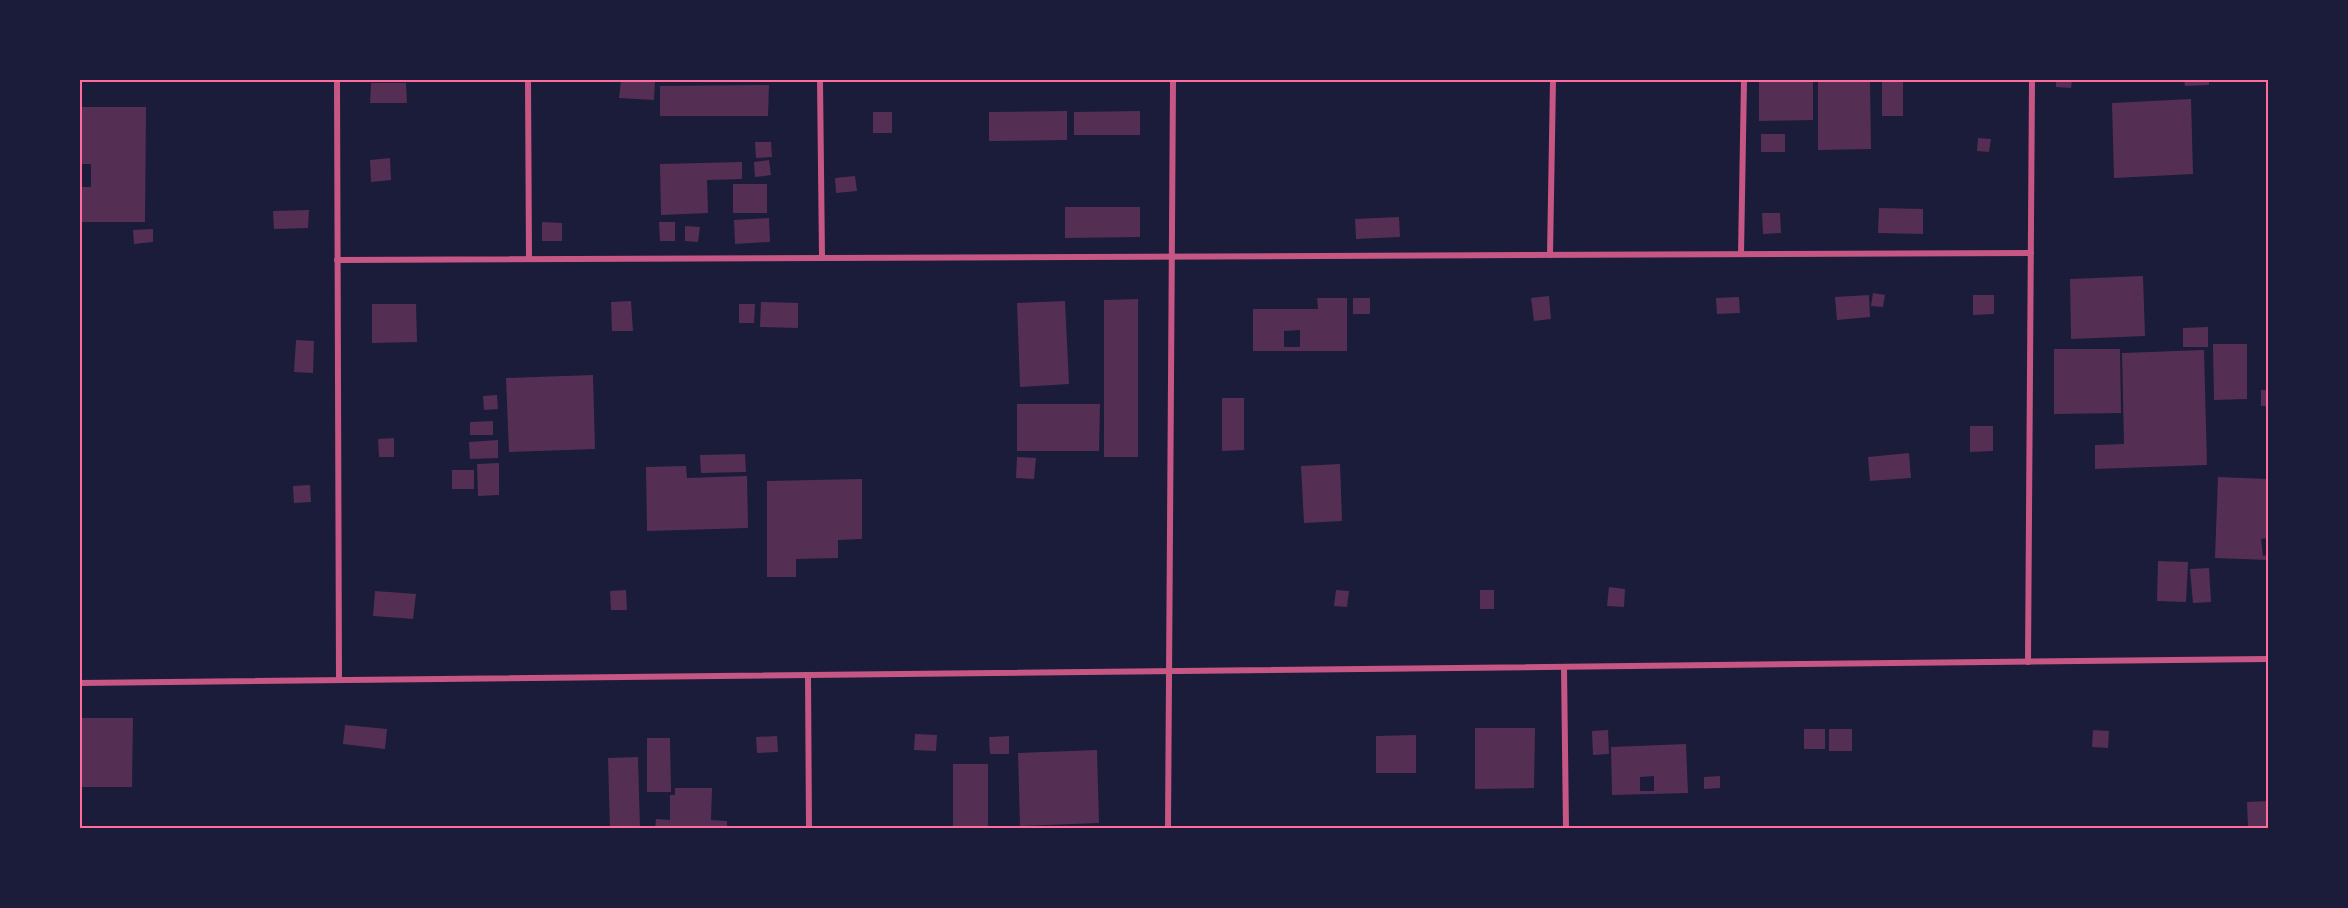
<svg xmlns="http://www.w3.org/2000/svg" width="2348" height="908" font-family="'Fira Sans',sans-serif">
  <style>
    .building { fill: #542f53; fill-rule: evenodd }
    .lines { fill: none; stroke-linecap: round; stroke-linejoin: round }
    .minor { stroke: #c65784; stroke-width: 6 }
    .neatline { fill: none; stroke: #ff6b9d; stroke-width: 2 }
  </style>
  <rect width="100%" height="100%" fill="#1b1b3a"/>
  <g class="building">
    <path d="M621,80h34l-1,20 -35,-2z"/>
    <path d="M1759,80h54v40l-54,1z"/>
    <path d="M1818,80h52l1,69 -53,1z"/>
    <rect x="1882" y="80" width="21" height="36"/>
    <path d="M2056,80h16l-1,8 -15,-1z"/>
    <path d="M2184,80h25v5l-24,1z"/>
    <path d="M371,83h35l1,20h-37z"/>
    <path d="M769,85l-1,31h-108v-30z"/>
    <path d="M2191,99l2,75 -79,4 -2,-75z"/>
    <path d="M80,107h66l-1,115h-65v-35h11v-23h-11z"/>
    <path d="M1067,111v29l-78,1v-29z"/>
    <path d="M1140,111v24h-66v-23z"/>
    <rect x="873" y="112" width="19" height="21"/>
    <rect x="1761" y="134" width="24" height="18"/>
    <path d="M1978,138l13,1 -2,13 -12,-1z"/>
    <path d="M755,142h16l1,15 -16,1z"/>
    <path d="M390,158l1,22 -20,2 -1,-22z"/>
    <path d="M769,160l2,15 -16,2 -1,-15z"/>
    <path d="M742,162v17l-35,1 1,33 -47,2 -1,-51z"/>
    <path d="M855,176l2,15 -21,2 -1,-15z"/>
    <rect x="733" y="184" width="34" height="29"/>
    <path d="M1065,207h75v30l-75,1z"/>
    <path d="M1879,208l44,1v25l-45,-1z"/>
    <path d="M309,210l-1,18 -34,1 -1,-18z"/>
    <path d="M1762,213h18l1,20 -18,1z"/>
    <path d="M1399,217l1,20 -44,2 -1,-20z"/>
    <path d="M769,218l1,24 -35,2 -1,-24z"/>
    <path d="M542,222l20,1v18h-20z"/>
    <path d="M659,222h16v19h-15z"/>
    <path d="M685,226l15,1 -2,15 -13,-1z"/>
    <path d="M153,229v13l-19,2 -1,-14z"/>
    <path d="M2143,276l2,60 -74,3 -1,-60z"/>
    <path d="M1873,293l12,2 -2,12 -12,-1z"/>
    <path d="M1869,295l1,22 -33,3 -2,-23z"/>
    <path d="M1973,295h21v19l-21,1z"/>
    <path d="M1549,296l2,23 -17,2 -3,-23z"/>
    <path d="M1739,297l1,16 -23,1 -1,-16z"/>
    <path d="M1317,298h30v53h-94v-42h65zM1300,330v17h-16v-16z"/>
    <rect x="1353" y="298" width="17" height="16"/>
    <path d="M1138,299v158h-34v-157z"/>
    <path d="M631,301l2,30h-21l-1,-29z"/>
    <path d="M1065,301l4,83 -49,3 -3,-84z"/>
    <path d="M761,302l37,1v25l-38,-1z"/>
    <path d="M372,304h44l1,38 -45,1z"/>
    <path d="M739,304h16l-1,19h-15z"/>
    <path d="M2208,327v20h-25v-19z"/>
    <path d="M296,340l18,1 -1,32 -19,-1z"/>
    <path d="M2213,344h34v55l-33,1z"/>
    <path d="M2054,349h66l1,64 -67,1z"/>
    <path d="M2204,350l3,115 -112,4v-24l29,-1 -2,-91z"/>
    <path d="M593,375l2,74 -86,3 -3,-74z"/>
    <rect x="2261" y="390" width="7" height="16"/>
    <path d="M497,395l1,14 -14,1 -1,-14z"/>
    <path d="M1222,398h22v52l-22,1z"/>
    <path d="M1017,404h83l-1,47h-82z"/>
    <path d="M493,421v14h-23v-13z"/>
    <path d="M1970,426h23v25l-23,1z"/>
    <path d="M394,438v19h-15l-1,-18z"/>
    <path d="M498,440v18l-28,1 -1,-17z"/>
    <path d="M1909,453l2,25 -41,3 -2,-24z"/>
    <path d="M745,454l1,18 -45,1 -1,-18z"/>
    <path d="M1017,457l19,1 -2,21 -18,-1z"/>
    <path d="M499,463v32l-21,1 -1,-32z"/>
    <path d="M1340,464l2,57 -38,2 -3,-57z"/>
    <path d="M686,466l1,12 60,-2 1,52 -101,3 -1,-64z"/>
    <rect x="452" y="470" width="22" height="19"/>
    <path d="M2218,477l50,2v59l-7,1 2,17 5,-1v5l-53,-2z"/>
    <path d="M862,479v60l-24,1v18l-42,1v18h-29v-96z"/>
    <path d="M310,485l1,17 -17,1 -1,-17z"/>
    <path d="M2158,561l30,1 -2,40 -29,-1z"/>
    <path d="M2209,568l2,34 -18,1 -3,-34z"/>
    <path d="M1609,587l16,2 -1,18 -17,-1z"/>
    <path d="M626,590l1,20h-16l-1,-19z"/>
    <path d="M1336,590l13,1 -2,16 -13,-1z"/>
    <rect x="1480" y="590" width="14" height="19"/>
    <path d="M375,591l41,3 -3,25 -40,-3z"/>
    <path d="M80,718h53l-1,69h-51z"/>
    <path d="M345,725l42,4 -2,20 -42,-5z"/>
    <path d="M1475,728h60l-1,60 -59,1z"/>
    <rect x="1804" y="729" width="21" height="20"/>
    <rect x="1829" y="729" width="23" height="22"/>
    <path d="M1608,730l1,24 -16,1 -1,-24z"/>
    <path d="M2093,730l16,1 -1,17 -16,-1z"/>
    <path d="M915,734l22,1 -1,16 -22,-1z"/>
    <path d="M1416,735v38h-40v-37z"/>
    <path d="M777,736l1,16 -21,1 -1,-16z"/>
    <path d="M1009,736v18h-19l-1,-17z"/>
    <path d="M647,738h23l1,54h-24z"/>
    <path d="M1686,744l2,49 -76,2 -1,-48zM1654,776v15h-14v-14z"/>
    <path d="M1097,750l2,73 -79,3 -2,-73z"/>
    <path d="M638,757l2,71h-30l-2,-70z"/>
    <rect x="953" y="764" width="35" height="64"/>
    <path d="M1720,776v12l-16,1v-12z"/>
    <path d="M675,788h37l-1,32 16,1v7h-72l1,-9 14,1v-25h5z"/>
    <path d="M2268,801v27h-20l-1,-26z"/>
  </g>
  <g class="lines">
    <g class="minor">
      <path d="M337,80l2,600"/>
      <path d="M528,80l1,179"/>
      <path d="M820,80l2,177"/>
      <path d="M1741,254l3,-174"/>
      <path d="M1550,255l3,-175"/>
      <path d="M337,260l1694,-7"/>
      <path d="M2028,662l4,-582"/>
      <path d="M1564,667l2,161"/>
      <path d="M808,675l1,153"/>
      <path d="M80,683l2188,-24"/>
      <path d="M1168,828l5,-748"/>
    </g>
  </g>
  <rect width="2348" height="908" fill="none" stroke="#1b1b3a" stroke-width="162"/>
  <rect x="81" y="81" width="2186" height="746" class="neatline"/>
</svg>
